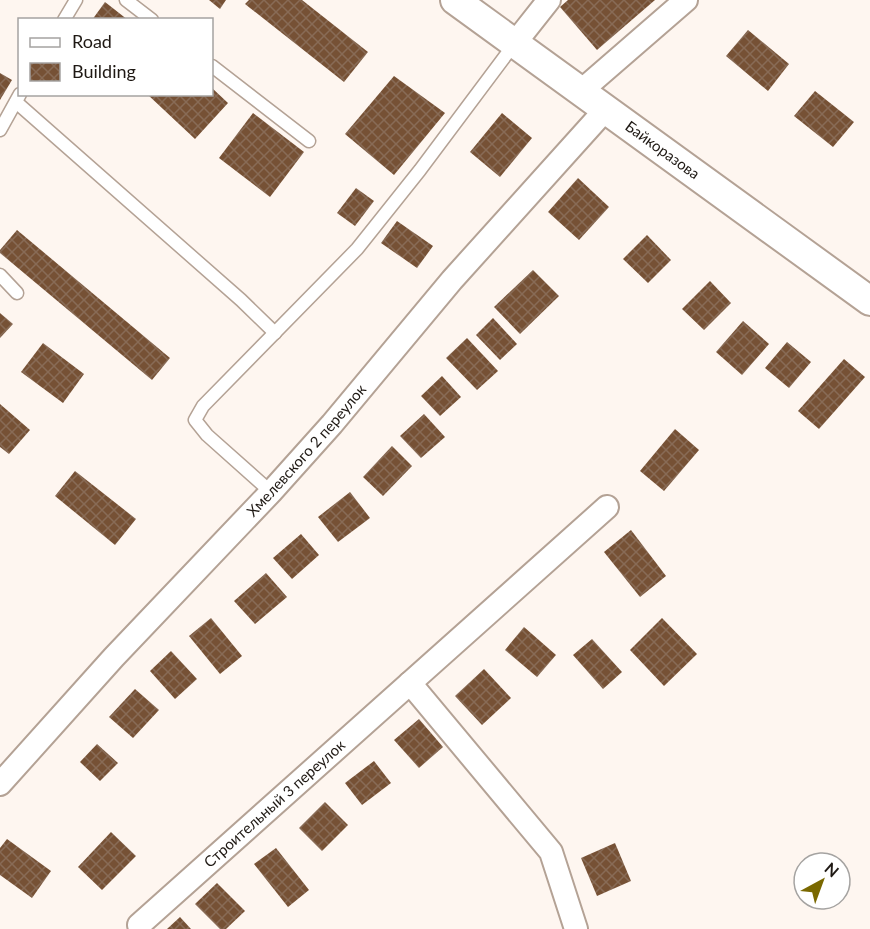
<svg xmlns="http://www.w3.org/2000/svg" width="870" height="929" font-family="Lato,sans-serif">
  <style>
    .building { fill: url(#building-cross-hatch) }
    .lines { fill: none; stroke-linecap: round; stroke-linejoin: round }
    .service-casing { stroke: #b4a295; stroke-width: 15 }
    .minor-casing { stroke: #b4a295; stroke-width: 26 }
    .tertiary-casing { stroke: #b4a295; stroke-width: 32 }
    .service { stroke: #fff; stroke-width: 12 }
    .minor { stroke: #fff; stroke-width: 22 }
    .tertiary { stroke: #fff; stroke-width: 28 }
    .labels { text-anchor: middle; stroke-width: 6; stroke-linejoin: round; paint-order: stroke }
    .street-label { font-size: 15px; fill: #1f1914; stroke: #fff }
  </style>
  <defs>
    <pattern id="building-cross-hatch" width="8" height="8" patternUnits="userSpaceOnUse" patternTransform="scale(1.5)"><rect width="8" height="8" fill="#765135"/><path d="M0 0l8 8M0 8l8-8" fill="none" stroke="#886b56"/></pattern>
  </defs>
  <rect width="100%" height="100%" fill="#fef6f0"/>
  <g class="building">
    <path d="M209,0h17l-6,9z"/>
    <path d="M249,0h53l66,52 -24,30 -99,-78z"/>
    <path d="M568,0h87l-58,50 -37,-43z"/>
    <path d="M105,2l23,18h-36z"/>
    <path d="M748,30l41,34 -21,27 -42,-35z"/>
    <path d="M0,73l12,7 -12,20z"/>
    <path d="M394,76l51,37 -51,62 -49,-41z"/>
    <path d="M212,88l16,15 -33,36 -48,-45h65z"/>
    <path d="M815,91l39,31 -21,25 -39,-31z"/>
    <path d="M253,113l51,39 -34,45 -51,-39z"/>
    <path d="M502,113l30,25 -32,39 -30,-25z"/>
    <path d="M578,178l31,29 -30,33 -31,-28z"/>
    <path d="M356,188l18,13 -19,25 -18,-13z"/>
    <path d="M397,221l36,25 -16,22 -36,-25z"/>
    <path d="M17,230l153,128 -18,22 -152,-127v-3z"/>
    <path d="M647,235l24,25 -23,23 -25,-24z"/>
    <path d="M533,270l26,26 -39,38 -26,-27z"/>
    <path d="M710,281l21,22 -27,27 -22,-21z"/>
    <path d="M0,313l13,11 -13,14z"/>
    <path d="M493,318l24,26 -17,16 -24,-25z"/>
    <path d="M743,321l26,23 -27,31 -26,-23z"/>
    <path d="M467,338l31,33 -21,19 -31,-32z"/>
    <path d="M787,342l24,20 -22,26 -24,-20z"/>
    <path d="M43,343l41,31 -21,29 -42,-31z"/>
    <path d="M844,359l21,18 -46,52 -21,-18z"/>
    <path d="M442,376l19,21 -21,19 -19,-20z"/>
    <path d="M0,404l30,26 -21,24 -9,-7z"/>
    <path d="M424,414l21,23 -24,21 -21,-22z"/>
    <path d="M675,429l24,21 -35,41 -24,-20z"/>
    <path d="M392,446l20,20 -29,30 -20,-19z"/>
    <path d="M75,471l61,48 -21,26 -60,-49z"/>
    <path d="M350,492l20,26 -32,24 -20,-25z"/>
    <path d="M631,530l35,46 -26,21 -36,-45z"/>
    <path d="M301,534l18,21 -27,24 -19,-21z"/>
    <path d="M266,573l21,24 -32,27 -21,-23z"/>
    <path d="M211,618l31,38 -22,18 -31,-38z"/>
    <path d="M662,618l35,36 -33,32 -34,-36z"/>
    <path d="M524,627l32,28 -19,22 -32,-27z"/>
    <path d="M592,639l30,33 -19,17 -30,-34z"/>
    <path d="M171,651l26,28 -22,20 -25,-28z"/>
    <path d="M484,669l27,29 -29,27 -27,-29z"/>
    <path d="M135,689l24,21 -26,28 -24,-21z"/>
    <path d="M419,719l24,28 -24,21 -25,-28z"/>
    <path d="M97,744l21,19 -18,18 -20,-19z"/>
    <path d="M374,761l17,22 -29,22 -17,-22z"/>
    <path d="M325,802l23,23 -26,26 -23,-23z"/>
    <path d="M111,832l25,24 -34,34 -24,-23z"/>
    <path d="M7,839l44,32 -19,27 -32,-23v-27z"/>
    <path d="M615,843l16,38 -34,15 -16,-38z"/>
    <path d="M276,848l33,42 -21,17 -34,-43z"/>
    <path d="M217,883l28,28 -19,18h-6l-25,-25z"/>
    <path d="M180,917l11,12h-24z"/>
  </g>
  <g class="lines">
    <g class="service-casing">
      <g id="service">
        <path d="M126,0l26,20"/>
        <path d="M64,20l12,-20"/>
        <path d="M212,66l97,75"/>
        <path d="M16,102l225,198 34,33"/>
        <path d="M0,130l20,-36"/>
        <path d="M0,275l17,18"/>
        <path d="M271,492l-64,-57 -12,-15 8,-14 154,-157 63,-79 95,-127"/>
      </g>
    </g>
    <g class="minor-casing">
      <g id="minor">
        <path d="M515,43l34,-43"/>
        <path d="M581,91l105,-91"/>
        <path d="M410,683l141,169 25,77"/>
        <path id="s1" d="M0,784l114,-127 157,-165 61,-68 120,-144 154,-171"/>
        <path id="s2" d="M139,925l468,-418"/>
      </g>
    </g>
    <g class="tertiary-casing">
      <g id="tertiary">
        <path id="s3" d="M455,0l415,301"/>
      </g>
    </g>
    <use href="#service" class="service"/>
    <use href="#minor" class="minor"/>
    <use href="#tertiary" class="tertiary"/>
  </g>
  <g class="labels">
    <g class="street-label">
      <text dy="5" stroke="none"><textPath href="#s3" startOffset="256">Байкоразова</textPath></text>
      <text dy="5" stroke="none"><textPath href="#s1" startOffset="453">Хмелевского 2 переулок</textPath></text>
      <text dy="5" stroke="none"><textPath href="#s2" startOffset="182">Строительный 3 переулок</textPath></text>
    </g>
  </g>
  <rect x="18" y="18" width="195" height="78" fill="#ffffff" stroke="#a5a3a1" stroke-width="1.5"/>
  <rect x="30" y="38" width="30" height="9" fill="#ffffff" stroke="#a5a3a1" stroke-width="1.5"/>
  <text x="72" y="48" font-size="18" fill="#1f1914">Road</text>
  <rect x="30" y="63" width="30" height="18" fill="url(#building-cross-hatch)" stroke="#a5a3a1" stroke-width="1.5"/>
  <text x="72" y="78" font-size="18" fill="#1f1914">Building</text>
  <g transform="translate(822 881) rotate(41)"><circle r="28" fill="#ffffff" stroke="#a5a3a1" stroke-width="1.5"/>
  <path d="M0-4.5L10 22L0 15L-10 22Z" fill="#7a6800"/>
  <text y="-9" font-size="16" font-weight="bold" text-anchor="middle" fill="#1f1914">N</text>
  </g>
</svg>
